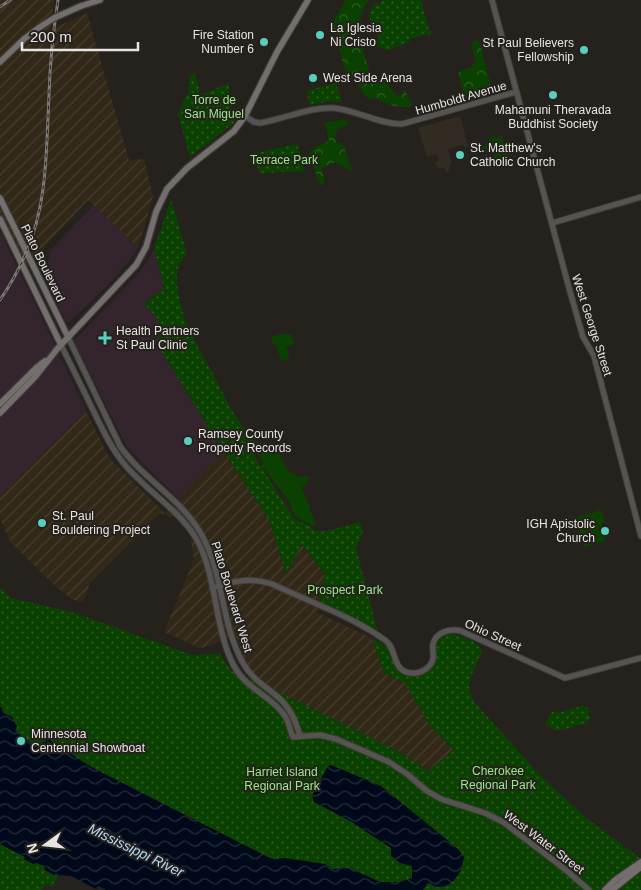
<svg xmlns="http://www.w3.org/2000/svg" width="641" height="890" font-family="Helvetica,sans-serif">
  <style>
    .commercial { fill: #34242e }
    .industrial { fill: url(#industrial-furrows) }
    .built { fill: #312b22 }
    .green { fill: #0a4100 }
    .forest { fill: url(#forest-crowns) }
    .park { fill: url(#park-dots) }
    .water { fill: url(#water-waves) }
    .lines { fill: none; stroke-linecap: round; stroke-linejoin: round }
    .tertiary-casing { stroke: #403d39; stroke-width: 7 }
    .secondary-casing { stroke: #403d39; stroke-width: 8 }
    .tertiary { stroke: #565353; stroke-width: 5 }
    .secondary { stroke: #736f6e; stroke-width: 5.5 }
    .rail-casing { stroke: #7d7a76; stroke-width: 3 }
    .rail { stroke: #25221d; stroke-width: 1; stroke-dasharray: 4; stroke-linecap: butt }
    .secondary-bridge-casing { stroke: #403d39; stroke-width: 8; stroke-linecap: butt }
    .secondary-bridge { stroke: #736f6e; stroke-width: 5.5 }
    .poi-dot { fill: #59cebe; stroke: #25221d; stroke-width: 2 }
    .labels { text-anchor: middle; stroke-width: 4; stroke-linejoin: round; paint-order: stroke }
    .poi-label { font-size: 12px; fill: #e7e5e2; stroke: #25221d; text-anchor: start }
    .street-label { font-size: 12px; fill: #e7e5e2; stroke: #25221d }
    .park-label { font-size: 12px; fill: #97ea87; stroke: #25221d }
    .water-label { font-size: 14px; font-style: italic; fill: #b1d9fa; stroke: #25221d }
  </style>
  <defs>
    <pattern id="industrial-furrows" width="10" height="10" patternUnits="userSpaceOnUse" patternTransform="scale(1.25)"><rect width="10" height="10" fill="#312818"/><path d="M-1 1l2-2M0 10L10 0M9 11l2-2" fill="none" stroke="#453d2e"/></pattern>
    <pattern id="forest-crowns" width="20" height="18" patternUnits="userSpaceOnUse" patternTransform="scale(1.25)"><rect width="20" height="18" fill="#0a4100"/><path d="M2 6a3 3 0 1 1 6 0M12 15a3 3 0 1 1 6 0" fill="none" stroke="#2e5c25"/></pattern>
    <pattern id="park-dots" width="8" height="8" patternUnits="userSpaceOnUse" patternTransform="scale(1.25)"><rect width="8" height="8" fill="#0a4100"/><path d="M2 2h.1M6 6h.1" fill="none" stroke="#2e5c25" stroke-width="1.8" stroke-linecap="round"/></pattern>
    <pattern id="water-waves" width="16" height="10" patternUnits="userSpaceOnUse" patternTransform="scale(1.25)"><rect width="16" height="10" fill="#00091a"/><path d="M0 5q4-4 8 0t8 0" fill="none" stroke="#252d3b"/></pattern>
  </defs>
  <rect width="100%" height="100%" fill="#25221d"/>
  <g class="commercial">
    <path d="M94,205l44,43 -9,13 -22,25 -38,36h-3l-24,-51 6,-9 3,-12z"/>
    <path d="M0,231l86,180 -86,85z"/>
    <path d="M154,249l10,39 -20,16 14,15 1,28 65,105 -45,47 -52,-52 -53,-106 65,-68 10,-14z"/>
  </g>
  <g class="industrial">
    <path d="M0,0h54l-4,30 37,-17 42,147 15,-1 9,38 -15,51 -50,-48 -42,45 -5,12 -20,13 -21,-42z"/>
    <path d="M86,411l20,41 7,10 52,51 59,-61 45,68 17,54 15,-30 24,30 -7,39 54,25 12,35 21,10 25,43 24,24 -26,21 -28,-19 -102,-49 -21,-12 -21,-14 -11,-16 -10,-27 -22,11 -13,3 -36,-16 30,-72 -4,-26 -15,-19 -6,2 -9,-4 -70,70 -7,20 -11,-4 -15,-11 -46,-45 -11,-24v-23z"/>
  </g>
  <path class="built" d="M460,116l8,30 -3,2 -2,-3 -15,4 4,15 -3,1 1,6 -4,1 -2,-5 -6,2 -3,-7 4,-1 -2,-7 -10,3 -9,-29z"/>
  <g class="green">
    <path d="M495,136v2l6,-2 8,20 -14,4 -1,-8 -5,-1 -8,2 -2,-6 10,-2v-7z"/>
    <path d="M284,333l1,2 6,-1 3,10 -8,3 4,11 -9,3 -4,-15 -5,-3 -1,-6z"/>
    <path d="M259,443l7,1 2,2 10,-3c0,15 11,38 29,33l2,1 -2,6 -5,4 4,13 4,6 -1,2 7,16 -4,2 -17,-10 -6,-15 -27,-35 1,-4 -7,-10z"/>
    <path d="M601,510l4,12 -4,1 4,18 -21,6 -7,-30z"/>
  </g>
  <g class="forest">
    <path d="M346,0h23c-18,22 -5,56 4,79h9l15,17 6,-2 -1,-4h3l7,16c-10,3 -23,-1 -32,-5l-1,-3 -10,1c-9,-7 -8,-14 -16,-20l-4,5 -16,-57v-6z"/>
    <path d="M477,40l3,3 12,47 -5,2 -1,-3 -3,-1 -12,9 -6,1 -7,-25 4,-3 11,-3 -1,-3 4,-1 -5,-20z"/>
    <path d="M347,119l1,5 -10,5 -3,5 2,9h6l9,29 -16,-10 -15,6 4,14 -5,4 -11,-34 12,-8 8,-3 -4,-18z"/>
  </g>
  <g class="park">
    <path d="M383,0h38l8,31h3l-2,5 -2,1v-3l-17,4 -2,4 -21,8 -10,-3 -2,-6 3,-1 -3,-9 -4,-2c-3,-10 -5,-20 5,-27l1,3z"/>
    <path d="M195,73l6,22 28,-12v19l6,20 -45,35 -12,-43 10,-21 2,-17z"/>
    <path d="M336,83l6,19 -12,-1 -20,4 -4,-14z"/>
    <path d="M297,144l8,27 -45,2 -8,-19z"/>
    <path d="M171,199l16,55c-5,6 -10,12 -10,20 0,14 3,32 8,45 7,19 18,37 28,55 13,24 24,52 46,69l-4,14 39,62 17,8 3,4h13l33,-9 3,9 -7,17 22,85 -20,-13 -38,-17 5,-29 -23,-30 -16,30 -17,-54 -54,-82 -56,-91 -1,-28 -14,-15 20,-16 -10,-39z"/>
    <path d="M0,588l11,10 61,14 120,43 28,-1 11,17 46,20 123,61 28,19 26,-21 -24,-24 -25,-43 -21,-10 -12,-35 17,10c9,26 20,38 44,18 2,-14 1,-27 16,-33 10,3 29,7 33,18 -7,21 -19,29 -8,51l66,73 46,43 55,41v31h-229l-13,-8h-19l-31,-14 -17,1 -7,-5 -40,-6 -9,1 -6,-1 -179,-91 -43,-28 -12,7c-23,-16 -25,-18 -36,-42z"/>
    <path d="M582,706l6,2 2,9 -3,6 -29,8 -12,-6v-3l6,-10h9z"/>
    <path d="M0,844l25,13 -1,2 20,7 1,4 10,5 1,-2 2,1 -5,13 -7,-3 -4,6h-42z"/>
  </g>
  <path class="water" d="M0,704l3,9 9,4 5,10 -2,4 20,15 13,-7 43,28 179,91 6,1 9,-1 40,6 7,5 17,-1 31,14h19l13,-4v-12l-12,-3 -9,-7v-8l-41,-27 -36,-19 -2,-7 16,-29 3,-1 50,21 76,62 7,9c-2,14 -9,30 -26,30 -4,0 -7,-4 -10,-4l-5,7h-317l-8,-4 -2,3 -25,-13 -13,-1 -2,-2 -2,2 -9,-5 -1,-4 -7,-3 -4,1 -9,-5 1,-2 -25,-13z"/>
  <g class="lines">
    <g class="tertiary-casing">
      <g id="tertiary">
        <path d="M492,0l77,288 14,49 11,19 47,180"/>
        <path d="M245,116l9,6 6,1c24,-4 49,-16 73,-15 24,2 45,16 69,16l114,-32"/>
        <path d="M552,223l89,-26"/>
        <path d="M68,337l52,109c22,32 60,52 80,86 24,40 20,90 43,131 8,15 22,23 35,34 12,10 18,24 22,39"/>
        <path d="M61,345c10,20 20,40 30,61 10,20 19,41 34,59 21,25 51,43 69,70 24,38 19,92 40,131 13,24 38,30 51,50 4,6 5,15 8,21l27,-2 16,4 53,23 18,12 20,17 14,8 44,14 18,9 58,44 28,24"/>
        <path d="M212,588c21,-7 39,-11 60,-4 38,18 79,32 113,56 13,9 6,32 27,33 8,1 19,-5 21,-14 1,-5 -1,-10 0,-15 3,-12 17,-16 28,-13l104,47 76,-20"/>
      </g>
    </g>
    <g class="secondary-casing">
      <g id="secondary">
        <path d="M81,6l19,-6"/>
        <path d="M0,62l24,-23 16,-12"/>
        <path d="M0,198l68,139"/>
        <path d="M0,219l61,126"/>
        <path d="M0,404l36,-36 9,-7"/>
        <path d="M0,413l35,-36 23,-29 78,-83 10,-18 10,-35 11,-23 20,-21 47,-37 11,-15 32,-64 31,-52"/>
        <path d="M605,890l10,-10 26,-18"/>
        <path d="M612,890l29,-23"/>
      </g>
    </g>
    <use href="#tertiary" class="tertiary"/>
    <use href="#secondary" class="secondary"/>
    <g class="rail-casing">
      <g id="rail">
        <path d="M0,7l10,-7"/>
        <path d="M0,300c48,-70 45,-124 49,-205 1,-32 4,-63 9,-95"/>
      </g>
    </g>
    <use href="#rail" class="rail"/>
    <g class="secondary-bridge-casing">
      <path id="secondary-bridge" d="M40,27l14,-9 27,-12"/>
    </g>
    <use href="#secondary-bridge" class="secondary-bridge"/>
  </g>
  <g class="poi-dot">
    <circle cx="320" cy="35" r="5"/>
    <circle cx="264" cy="42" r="5"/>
    <circle cx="584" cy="50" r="5"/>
    <circle cx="313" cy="78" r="5"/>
    <circle cx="553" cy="95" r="5"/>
    <circle cx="460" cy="155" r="5"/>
    <path d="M102.5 330.5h5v5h5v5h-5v5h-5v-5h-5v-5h5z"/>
    <circle cx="188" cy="441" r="5"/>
    <circle cx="42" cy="523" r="5"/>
    <circle cx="605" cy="531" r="5"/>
    <circle cx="21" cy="741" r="5"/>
  </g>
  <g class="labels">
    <g class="poi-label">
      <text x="330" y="32">La Iglesia<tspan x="330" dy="14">Ni Cristo</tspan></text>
      <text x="254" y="39" text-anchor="end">Fire Station<tspan x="254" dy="14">Number 6</tspan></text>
      <text x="574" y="47" text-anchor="end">St Paul Believers<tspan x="574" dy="14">Fellowship</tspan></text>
      <text x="323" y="82">West Side Arena</text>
      <text x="553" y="114" text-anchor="middle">Mahamuni Theravada<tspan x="553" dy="14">Buddhist Society</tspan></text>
      <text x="470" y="152">St. Matthew's<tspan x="470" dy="14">Catholic Church</tspan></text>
      <text x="116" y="335">Health Partners<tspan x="116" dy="14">St Paul Clinic</tspan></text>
      <text x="198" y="438">Ramsey County<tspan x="198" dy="14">Property Records</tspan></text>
      <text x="52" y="520">St. Paul<tspan x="52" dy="14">Bouldering Project</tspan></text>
      <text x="595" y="528" text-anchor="end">IGH Apistolic<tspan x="595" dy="14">Church</tspan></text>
      <text x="31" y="738">Minnesota<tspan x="31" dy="14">Centennial Showboat</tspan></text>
    </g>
    <g class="street-label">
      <text transform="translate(461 98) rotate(-16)" y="4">Humboldt Avenue</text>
      <text transform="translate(43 263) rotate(64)" y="4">Plato Boulevard</text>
      <text transform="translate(592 325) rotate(72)" y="4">West George Street</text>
      <text transform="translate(232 597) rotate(73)" y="4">Plato Boulevard West</text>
      <text transform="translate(493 635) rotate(24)" y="4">Ohio Street</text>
      <text transform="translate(544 842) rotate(37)" y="4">West Water Street</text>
    </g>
    <g class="park-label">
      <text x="214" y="104">Torre de<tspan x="214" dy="14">San Miguel</tspan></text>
      <text x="284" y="164">Terrace Park</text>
      <text x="345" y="594">Prospect Park</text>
      <text x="498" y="775">Cherokee<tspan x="498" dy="14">Regional Park</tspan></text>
      <text x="282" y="776">Harriet Island<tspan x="282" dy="14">Regional Park</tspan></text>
    </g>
    <g class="water-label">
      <text transform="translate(136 850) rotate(26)" y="5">Mississippi River</text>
    </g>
  </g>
  <g transform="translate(45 845) rotate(255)" stroke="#25221d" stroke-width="4" paint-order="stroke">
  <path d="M0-4L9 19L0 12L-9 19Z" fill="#e7e5e2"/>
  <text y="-8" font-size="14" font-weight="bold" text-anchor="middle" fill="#e7e5e2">N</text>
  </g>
  <path d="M22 42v8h116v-8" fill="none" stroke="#e7e5e2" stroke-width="2.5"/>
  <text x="30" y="42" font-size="15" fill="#e7e5e2" stroke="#25221d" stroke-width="4" paint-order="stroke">200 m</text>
</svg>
